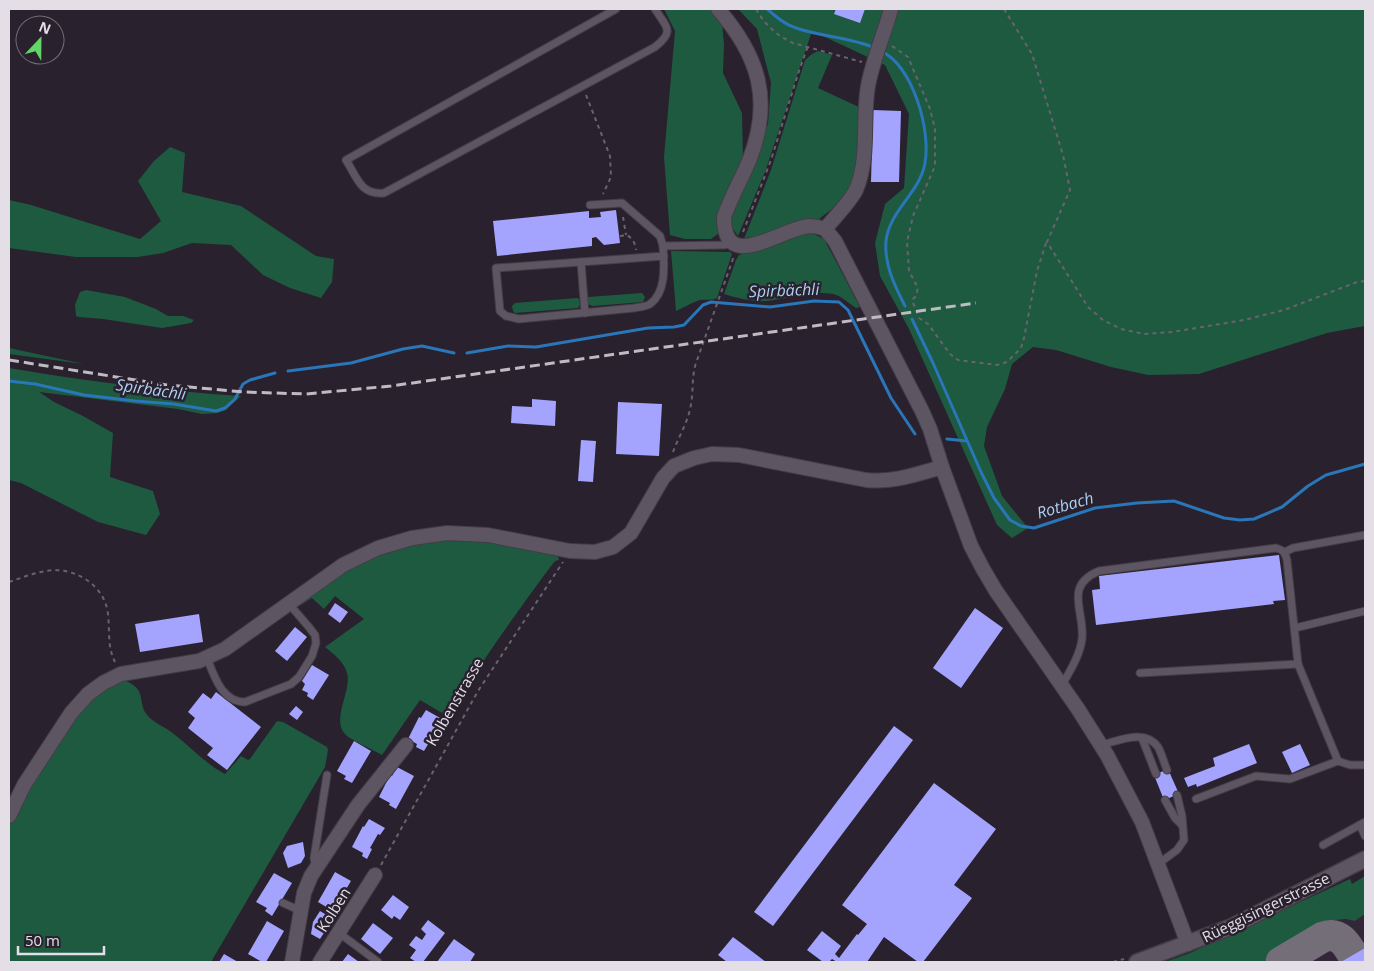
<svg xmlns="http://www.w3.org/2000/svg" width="1374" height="971" font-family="'Open Sans',sans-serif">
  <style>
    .built { fill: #322638 }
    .green { fill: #1e5a40 }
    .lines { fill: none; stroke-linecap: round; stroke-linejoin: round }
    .stream { stroke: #2976b9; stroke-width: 3 }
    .taxiway { stroke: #746e78; stroke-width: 31 }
    .building { fill: #a4a4fe }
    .lane-casing { stroke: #443d47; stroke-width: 9 }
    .street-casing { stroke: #443d47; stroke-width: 16 }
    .secondary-casing { stroke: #443d47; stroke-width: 18 }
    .path { stroke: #6a636e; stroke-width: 2; stroke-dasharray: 4 4; stroke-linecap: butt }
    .lane { stroke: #5e5563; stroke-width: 7 }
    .street { stroke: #5e5563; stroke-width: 14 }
    .secondary { stroke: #5e5563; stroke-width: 15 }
    .rail { stroke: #c0bbc3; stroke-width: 3; stroke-dasharray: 10 5; stroke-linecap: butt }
    .labels { text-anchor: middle; stroke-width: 5; stroke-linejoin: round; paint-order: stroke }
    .street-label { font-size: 15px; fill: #e4dfe7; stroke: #29212d }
    .water-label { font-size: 16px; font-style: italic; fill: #add0f4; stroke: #29212d }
  </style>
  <rect width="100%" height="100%" fill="#29212d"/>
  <path class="built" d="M1365,914v34l-24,14h-78l72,-42 11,-1 9,2z"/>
  <g class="green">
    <path d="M664,9h46l12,15 2,20 -1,29 19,40 1,46 -24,51v23l-8,6h-26l-15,-4 -6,-78 11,-126z"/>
    <path d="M738,9h627v317l-38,7 -128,41 -51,1 -37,-8 -55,-17 -23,-3 -21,17 -7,25 -18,38 -3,19 18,50 26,32 -16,10 -15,-13 -88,-196 -29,-53 -5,-33 10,-39 19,-16 5,-74 -24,-49 -73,-34 -47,141 -27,64 -8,-11 -1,-9 39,-92 3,-41 -14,-54z"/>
    <path d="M818,51l14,4 -14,33 43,20 -5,66 -7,15 -17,20 -13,10 -11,1 -57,20 -2,-3 -5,2 27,-69 34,-110 7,-6z"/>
    <path d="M170,147l15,6 -3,39 59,14 75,50 18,3 -2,23 -11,16 -31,-10 -27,-13 -32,-30 -39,-2 -29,10 -25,4h-62l-67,-9v-48l22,5 109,34 21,-18 -23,-40 16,-20z"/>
    <path d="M812,233l12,6 36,68 -4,1c-8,-5 -14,-12 -23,-14 -22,-4 -45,5 -67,7 -13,1 -29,-3 -42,-7l12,-34 3,-5 61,-21z"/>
    <path d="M671,251l59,1 2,2 -15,44c-6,3 -11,1 -17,2 -7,2 -17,8 -24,11z"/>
    <path d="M86,290l39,7 31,12 12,7h15l11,4 -3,3 -29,5 -59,-9 -24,-2 -3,-1 -1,-11 5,-13z"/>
    <path d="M642,293l3,4 -2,5 -50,4 -6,-2 1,-7z"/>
    <path d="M577,298l2,1 1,6 -2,3 -63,5 -2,-2 -1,-5 3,-3z"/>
    <path d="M9,348l75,16 -75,-10z"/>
    <path d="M9,368c77,13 154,23 232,28l-15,14 -8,3 -16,1 -24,-5 -139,-17 15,10 29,14 30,17 -3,44 43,14 7,23 -14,21 -48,-13 -77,-39 -12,-3z"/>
    <path d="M467,538l90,16 2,6 -4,1 -4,5c-36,49 -72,98 -102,151l-29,-17 -38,55c-8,-5 -32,-15 -37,-21 -14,-15 7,-43 2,-61 -3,-11 -13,-19 -22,-26l39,-28 -29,-23 -11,13 -12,-11 -13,8v-3l31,-24 53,-27 44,-11z"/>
    <path d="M124,680c25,10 12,23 24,36 6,7 15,10 22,15 19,14 34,32 55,43l16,-18 7,4 2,-1 27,-38 6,1 44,25 1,3 -3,17 -114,195h-202v-137l37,-65 38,-53 16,-16z"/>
    <path d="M1365,876v38l-10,7 -9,-2 -11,1 -72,42h-98l25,-9 160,-74 2,5z"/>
  </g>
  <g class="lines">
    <g class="stream">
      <path d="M767,9c8,7 18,16 29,19 26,9 54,9 79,20"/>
      <path d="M881,51c32,15 50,79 44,112 -5,30 -35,46 -39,78 -2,24 9,45 19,65"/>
      <path d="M912,319l21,44 48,109 13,26 16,22 11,6 13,2 61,-20 42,-5 37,-2 50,17 16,2 14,-1 28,-12 26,-21 18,-11 39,-11"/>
      <path d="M467,353l41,-7 28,1 112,-19 26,-1 10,-2 19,-20 8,-3 59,5 44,-6 25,1 9,8 43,88 24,36"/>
      <path d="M288,371l63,-8 52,-14 19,-3 32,7"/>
      <path d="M9,381l26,3 49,11 51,6 39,3 42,7 9,-3 10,-9 8,-15 7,-4 25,-7"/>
      <path d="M947,439l20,2"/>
    </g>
    <path class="taxiway" d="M1281,962l42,-25c19,-7 26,12 34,25"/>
  </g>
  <g class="building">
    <path d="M836,9h29l-5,14 -26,-9z"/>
    <path d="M873,110l28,1 -2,71h-28z"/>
    <path d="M616,210l4,33 -16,2 -8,-8 -4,1v8l-95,10 -4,-35 96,-10v7l12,-1 -1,-5z"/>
    <path d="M532,399l24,2 -1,25 -44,-3 1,-17 20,1z"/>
    <path d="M618,402l44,2 -3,52 -43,-2z"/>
    <path d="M581,440l15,1 -3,41 -15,-1z"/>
    <path d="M1279,555l6,45 -12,1 1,3 -178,21 -4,-35 8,-1 -1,-13z"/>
    <path d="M335,603l13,9 -8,11 -12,-9z"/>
    <path d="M975,608l28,20 -42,60 -28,-20z"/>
    <path d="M199,614l4,28 -63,10 -5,-28z"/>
    <path d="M295,627l12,10 -20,24 -12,-10z"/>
    <path d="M312,665l17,10 -16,25 -6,-4 1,-3 -6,-3 3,-6 -3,-3z"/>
    <path d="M216,692l45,35 -34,43 -20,-15 6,-7 -25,-20 7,-10 -7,-6 15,-19 8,6z"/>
    <path d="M296,706l7,6 -6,8 -8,-6z"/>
    <path d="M426,710l16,9 -14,21 2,1 -6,10 -8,-4 1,-3 -9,-5 11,-22 2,1z"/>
    <path d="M894,726l19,14 -140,186 -19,-14z"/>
    <path d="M354,741l17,10 -19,32 -8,-4 2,-3 -9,-5z"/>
    <path d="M1249,744l8,19 -60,24 -1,-3 -8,3 -4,-9 31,-12 -2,-8z"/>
    <path d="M1300,744l10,21 -18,8 -10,-21z"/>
    <path d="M397,767l17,9 -18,33 -7,-4 1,-2 -11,-6 11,-22 2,1z"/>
    <path d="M1168,769l11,25 -15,6 -10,-25z"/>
    <path d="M934,783l62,46 -42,56 18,13 -49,64h-5l-34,-25 -17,25h-30l-5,-3 -3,3h-6l-16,-12 15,-19 19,15 -6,8 4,4 18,-24 1,1 9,-11 -25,-19z"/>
    <path d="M369,819l16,9 -5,7 -2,-1 -8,14 2,1 -5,10 -5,-3 1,-3 -11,-6 11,-21 1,1z"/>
    <path d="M303,842l2,14 -4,7 -13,5 -5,-15 4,-7z"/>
    <path d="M335,872l16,9 -18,30 -15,-9z"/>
    <path d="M274,873l18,10 -20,33 -7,-5 2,-3 -11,-6z"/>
    <path d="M393,895l16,12 -9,13 -6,-4 -2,3 -11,-9z"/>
    <path d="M320,911l13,8 -13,20 -9,-5 2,-12z"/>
    <path d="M428,920l17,13 -22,29h-7l-6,-4 6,-8 -7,-5 7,-9 6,4 4,-6 -5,-5z"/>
    <path d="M267,921l17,10 -18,31h-4l-14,-8z"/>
    <path d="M373,923l20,15 -13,16 -19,-15z"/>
    <path d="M733,937l33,25h-39l-9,-7z"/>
    <path d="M454,939l21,15 -5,8h-33z"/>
    <path d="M1365,948v14h-24z"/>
    <path d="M224,954l14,8h-19z"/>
    <path d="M348,954l11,8h-17z"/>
  </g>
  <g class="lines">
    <g class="lane-casing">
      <g id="lane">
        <path d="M616,9l-270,151c11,17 14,35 38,33l271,-146c20,-16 12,-19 0,-38"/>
        <path d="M590,205l32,-2 38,33 3,10 61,-1 9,-2"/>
        <path d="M663,246c1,18 4,46 -13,58 -4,3 -11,3 -16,4l-115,11 -13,-3 -6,-5 -4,-43 168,-12"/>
        <path d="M581,262l4,51"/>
        <path d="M1285,552l8,-4 72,-13"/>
        <path d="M1295,628l70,-17"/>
        <path d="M207,658c7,18 15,44 38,44l46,-18 8,-7 13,-21 4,-13 -1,-8 -7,-9 -19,-22"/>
        <path d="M1140,673l158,-9"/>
        <path d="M1062,685c8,-14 18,-30 20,-46 3,-28 -19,-53 17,-68l177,-23c7,2 9,4 11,12l11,104 40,97"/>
        <path d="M1142,738l14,36"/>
        <path d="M1101,745c17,-4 44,-17 57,2 4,7 6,16 9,23"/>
        <path d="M1196,799l60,-23 34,3 48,-18 12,4h15"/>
        <path d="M1165,800l10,18 7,7"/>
        <path d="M1360,825l5,11"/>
        <path d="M1323,845l42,-23"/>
        <path d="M1158,864l19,-14 7,-10 -2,-24 -5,-21"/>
        <path d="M318,865l-3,-2 -1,-5 13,-83"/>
        <path d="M283,903l18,8"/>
        <path d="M339,933l39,29"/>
      </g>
    </g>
    <g class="street-casing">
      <g id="street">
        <path d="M718,9c41,47 55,92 31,152 -8,19 -18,36 -25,56 0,59 58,10 86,9 6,0 10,1 15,3"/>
        <path d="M891,9c-7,26 -18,50 -23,77 -6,34 2,71 -12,104 -6,12 -22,28 -31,39l10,12 87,170 8,18 12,38"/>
        <path d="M9,816l15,-31 47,-72 17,-19 15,-11 18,-9 78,-13 26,-12 118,-84 35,-17 34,-10 35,-5 41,2 82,16 25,1 18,-5 18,-14 32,-55 11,-12 20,-8 18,-4 27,1 127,25c27,3 51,-6 76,-13l29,79 12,23 13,22 82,118 29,46 35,67 46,122"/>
        <path d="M292,962l12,-69 7,-17 47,-71 48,-60"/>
        <path d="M320,962l55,-87"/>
      </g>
    </g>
    <g class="secondary-casing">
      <path id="secondary" d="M1137,962l94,-35 134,-68"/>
    </g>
    <g class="path">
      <path d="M756,9c9,16 20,26 37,34l69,19"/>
      <path d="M1004,9l28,45 31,101 7,35 -23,52 41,65 15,13 18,9 23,5 28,-2 72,-12 40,-10 73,-28 8,-1"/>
      <path d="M892,46l16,11 22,52 5,20v37l-22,50 -6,26 2,29 9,17 -2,8 -4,4 7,18 9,6 22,30 8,6 39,5 10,-3 14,-14 3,-10 13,-67 9,-28"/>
      <path d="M586,95l24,61 1,21 -8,17"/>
      <path d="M623,217l3,18"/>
      <path d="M743,232l28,-72 28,-89 9,-25"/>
      <path d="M620,236l7,-1c6,4 8,8 9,15"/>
      <path d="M673,452c5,-14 14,-28 17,-43 4,-15 1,-31 6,-46l38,-107"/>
      <path d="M9,582c12,-4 24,-9 37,-11 28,-5 59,14 62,43 2,17 -1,32 7,48"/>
      <path d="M381,865l97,-174 85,-129"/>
      <path d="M1113,962l11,-3"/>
    </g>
    <use href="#lane" class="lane"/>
    <use href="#street" class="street"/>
    <use href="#secondary" class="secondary"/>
    <path class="rail" d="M9,360l158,25 77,7 62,2 85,-8 585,-83"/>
  </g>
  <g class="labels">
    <g class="street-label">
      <text transform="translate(455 702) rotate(-60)" y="5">Kolbenstrasse</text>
      <text transform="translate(1266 908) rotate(-26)" y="5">Rüeggisingerstrasse</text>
      <text transform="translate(334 910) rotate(-58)" y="5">Kolben</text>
    </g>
    <g class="water-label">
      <text transform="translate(784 290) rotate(-2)" y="6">Spirbächli</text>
      <text transform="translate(151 389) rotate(8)" y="6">Spirbächli</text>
      <text transform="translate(1065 505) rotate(-16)" y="6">Rotbach</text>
    </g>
  </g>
  <rect width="1374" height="971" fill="none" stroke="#e4dfe7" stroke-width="20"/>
  <g transform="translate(40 40) rotate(22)"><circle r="24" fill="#29212d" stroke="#746d77"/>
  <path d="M0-4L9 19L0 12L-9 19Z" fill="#63d468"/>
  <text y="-8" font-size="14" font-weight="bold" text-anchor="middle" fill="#e4dfe7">N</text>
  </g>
  <path d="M18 946v8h86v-8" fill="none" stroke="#e4dfe7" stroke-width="2.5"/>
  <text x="25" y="946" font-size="15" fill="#e4dfe7" stroke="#29212d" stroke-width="4" paint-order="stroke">50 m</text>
</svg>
